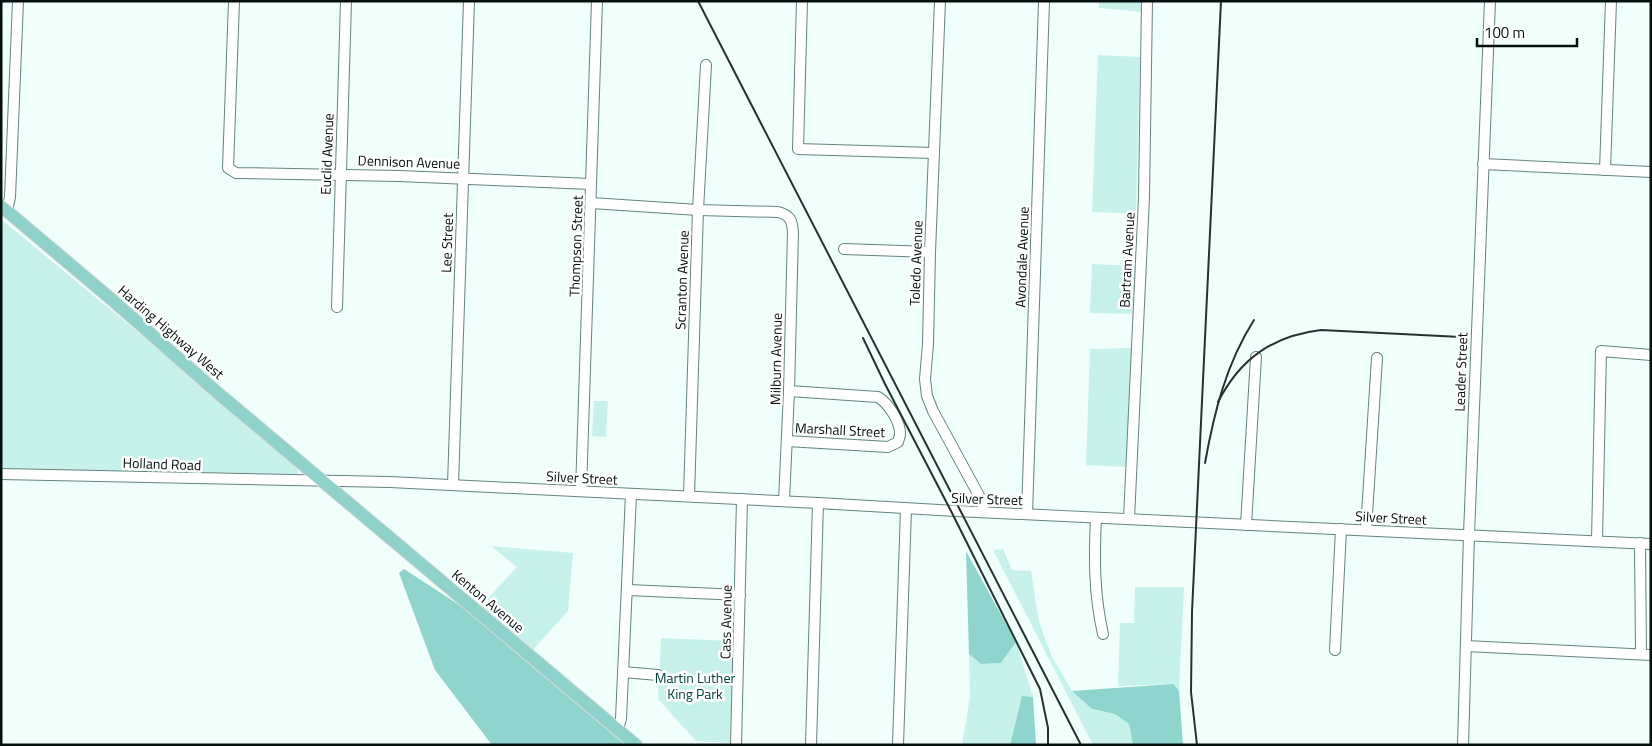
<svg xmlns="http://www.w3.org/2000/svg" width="1652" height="746" font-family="'Titillium Web',sans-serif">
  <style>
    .green { fill: #c7f2ec }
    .forest { fill: #8fd5cd }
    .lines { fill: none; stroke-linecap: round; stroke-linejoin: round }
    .minor-casing { stroke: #62837f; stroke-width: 12 }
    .major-casing { stroke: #d7d9d8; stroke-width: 14 }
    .minor { stroke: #fff; stroke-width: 10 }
    .major { stroke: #8fd1cb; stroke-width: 12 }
    .rail { stroke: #263230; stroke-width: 2 }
    .labels { text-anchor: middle; stroke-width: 5; stroke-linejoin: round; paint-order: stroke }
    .street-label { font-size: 14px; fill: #04100e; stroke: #fff }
    .park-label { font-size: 14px; fill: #00433e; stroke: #fff }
  </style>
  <rect width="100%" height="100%" fill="#f0fefc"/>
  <g class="green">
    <path d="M1099,1h43v11l-43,-4z"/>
    <path d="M1098,55l42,2 -4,157 -44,-2z"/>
    <path d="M1,219l296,245 2,13 -298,-6z"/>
    <path d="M1092,264l43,2 -3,48 -42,-1z"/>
    <path d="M1132,348l-4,119 -42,-2 4,-116z"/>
    <path d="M594,401h14l-2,36 -14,-1z"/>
    <path d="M491,546l82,7 -5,58 -38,42 -52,-44 39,-42z"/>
    <path d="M1003,549l9,21 19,1 8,51 13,35 20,34 20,18 23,5 14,10 4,21h-40l-100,-195z"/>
    <path d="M1135,587h49l-5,104 -7,-7 -54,2 2,-63h14z"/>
    <path d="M661,638l72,3 -3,102 -34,-2 -38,-42z"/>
    <path d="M1016,642l17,55 -11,-1 -12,49h-48l8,-48 -1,-43 12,10 20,-1z"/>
  </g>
  <g class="forest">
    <path d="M966,551l50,91 -15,21 -20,1 -12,-10z"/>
    <path d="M404,569l69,45 152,131h-133l-57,-75 -36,-97z"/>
    <path d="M1173,684l6,7 4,54h-50l-4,-21 -14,-10 -23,-5 -20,-18z"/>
    <path d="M1022,696l11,1 3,48h-26z"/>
  </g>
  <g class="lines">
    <g class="minor-casing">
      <g id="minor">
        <path d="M234,1l-6,167 8,5 163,3 192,8"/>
        <path d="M802,1l-4,148 136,4"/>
        <path d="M940,1l-10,251 -2,92 -3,35 2,17 6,15 50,92v9"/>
        <path d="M1483,164l168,8"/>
        <path d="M1605,170l6,-169"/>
        <path d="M591,203l107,7 80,2c12,3 14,8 15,20l-4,159 -5,110"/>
        <path d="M7,211l3,-14 8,-196"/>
        <path d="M844,249l86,3"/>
        <path d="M337,307l9,-306"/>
        <path d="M787,441l101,6 10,-5c0,0 2,-7 2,-7 1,-13 -12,-32 -22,-38l-89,-6"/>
        <path d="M1,474l389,8 428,21 138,8 695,33"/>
        <path d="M453,485l16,-484"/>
        <path d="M581,491l16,-490"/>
        <path d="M689,496l9,-286 8,-145"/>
        <path d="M1027,514l17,-513"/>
        <path d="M1096,518c-2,39 -2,77 7,116"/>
        <path d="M1129,519l15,-322 3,-196"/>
        <path d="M1246,525l10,-168"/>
        <path d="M1366,530l11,-172"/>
        <path d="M1597,541l4,-190 50,4"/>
        <path d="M1640,543l1,111"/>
        <path d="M628,590l112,5"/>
        <path d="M1466,646l185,9"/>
        <path d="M1335,650l6,-121"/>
        <path d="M623,672l35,3"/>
        <path d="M618,729l3,-10 10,-225"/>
        <path d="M736,745l6,-246"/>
        <path d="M811,745l7,-242"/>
        <path d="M898,745l8,-236"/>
        <path d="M1463,745l6,-210 21,-534"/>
      </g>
    </g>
    <g class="major-casing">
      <path id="major" d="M1,206l110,93 108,95 417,351"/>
    </g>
    <use href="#minor" class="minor"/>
    <use href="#major" class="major"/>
    <g class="rail">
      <path d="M698,1l383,744"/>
      <path d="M863,338l22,46 66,127 89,178 8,39v17"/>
      <path d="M1218,402c22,-43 54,-66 103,-72l140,7"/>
      <path d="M1205,463c9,-50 21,-99 49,-143"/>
      <path d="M1197,745l-6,-53 1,-80 29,-611"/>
    </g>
  </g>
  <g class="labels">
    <g class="street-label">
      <text transform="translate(327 154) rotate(-88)" y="5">Euclid Avenue</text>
      <text transform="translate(409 162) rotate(2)" y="5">Dennison Avenue</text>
      <text transform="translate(447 243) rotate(-88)" y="5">Lee Street</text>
      <text transform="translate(576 246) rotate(-88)" y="5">Thompson Street</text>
      <text transform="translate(1022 257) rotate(-88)" y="5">Avondale Avenue</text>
      <text transform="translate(1127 260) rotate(-87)" y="5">Bartram Avenue</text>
      <text transform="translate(916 263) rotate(-88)" y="5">Toledo Avenue</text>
      <text transform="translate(682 280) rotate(-88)" y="5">Scranton Avenue</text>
      <text transform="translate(171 332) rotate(41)" y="5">Harding Highway West</text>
      <text transform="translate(776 359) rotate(-89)" y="5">Milburn Avenue</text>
      <text transform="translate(1461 372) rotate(-88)" y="5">Leader Street</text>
      <text transform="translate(840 430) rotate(3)" y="5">Marshall Street</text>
      <text transform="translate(162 464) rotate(2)" y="5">Holland Road</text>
      <text transform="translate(582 478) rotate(3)" y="5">Silver Street</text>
      <text transform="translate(987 499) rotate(2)" y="5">Silver Street</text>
      <text transform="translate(1391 518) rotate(3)" y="5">Silver Street</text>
      <text transform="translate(488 601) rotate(40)" y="5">Kenton Avenue</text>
      <text transform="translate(726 622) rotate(-89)" y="5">Cass Avenue</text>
    </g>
    <g class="park-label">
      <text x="695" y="683">Martin Luther<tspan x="695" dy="16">King Park</tspan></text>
    </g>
  </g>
  <rect width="1652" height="746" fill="none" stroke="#04100e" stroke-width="5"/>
  <path d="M1477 38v8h100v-8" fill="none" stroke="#04100e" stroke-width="2.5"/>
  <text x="1484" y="38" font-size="15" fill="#04100e" stroke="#ffffff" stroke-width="4" paint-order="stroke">100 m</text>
</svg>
